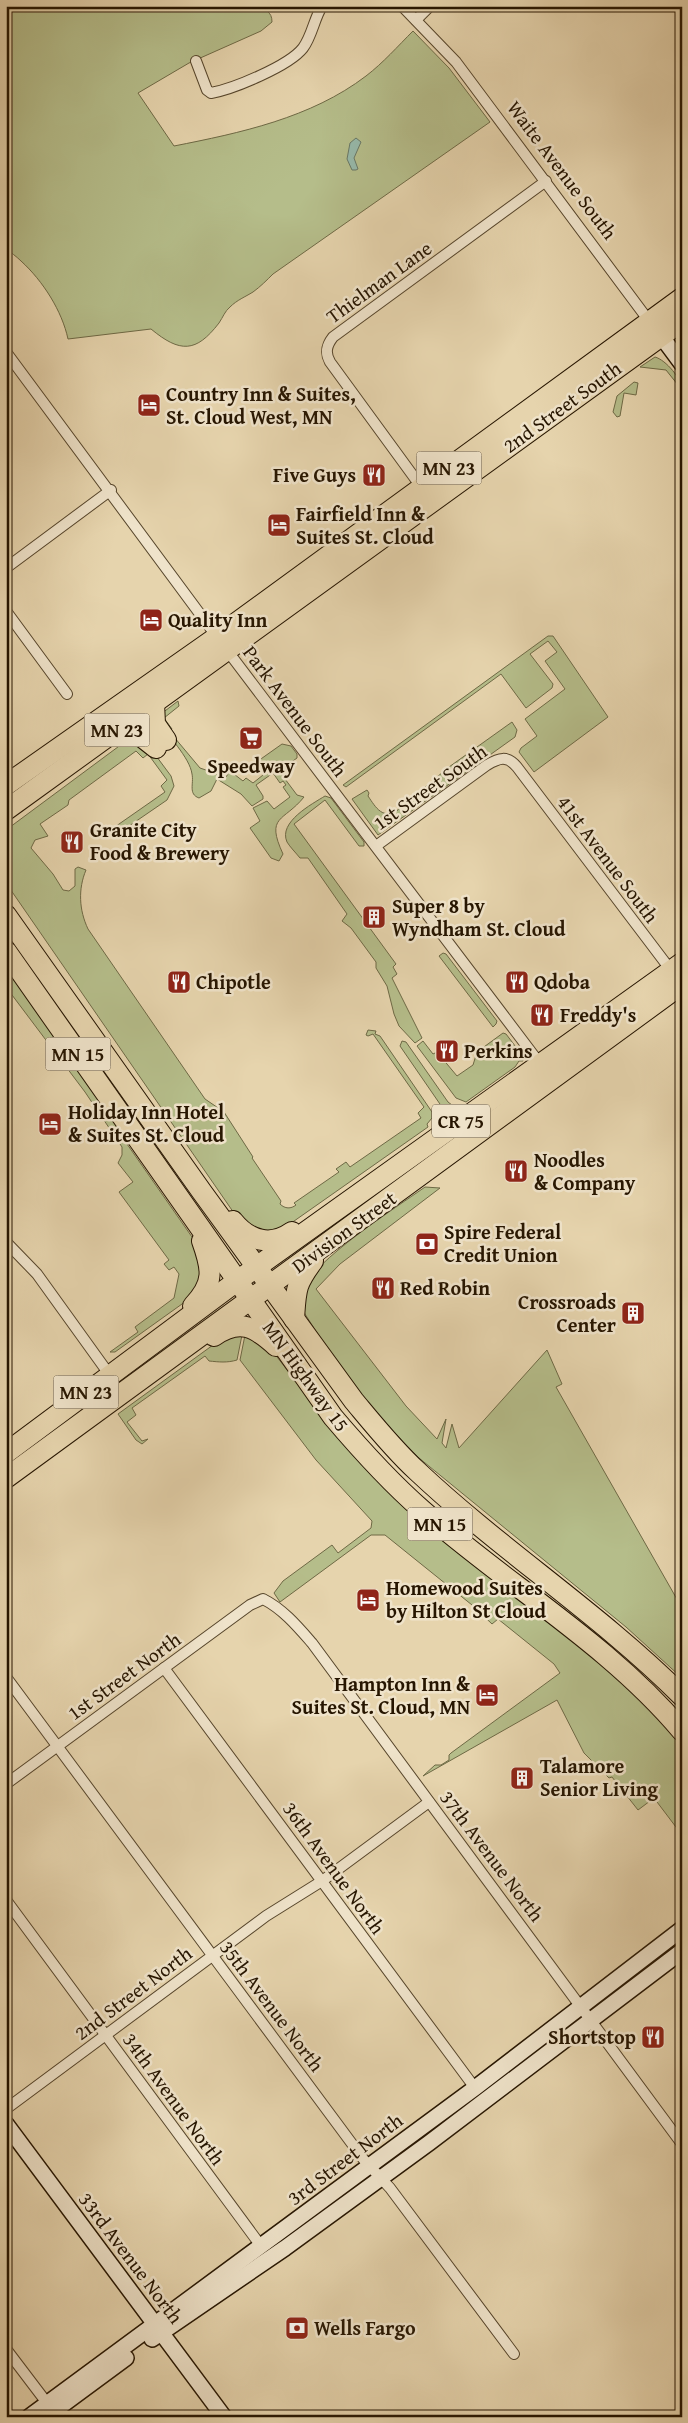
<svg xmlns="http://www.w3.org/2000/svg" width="688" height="2423" font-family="'Gentium Book Plus',serif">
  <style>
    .green { fill: #b5bd8a; stroke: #6e6945 }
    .water { fill: #96b8a9; stroke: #697765 }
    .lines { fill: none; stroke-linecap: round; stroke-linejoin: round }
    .street-casing { stroke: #56452b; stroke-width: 12 }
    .secondary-casing { stroke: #261500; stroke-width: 18 }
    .highway-casing { stroke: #261500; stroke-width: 22 }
    .street { stroke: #efe3ca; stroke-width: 10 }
    .secondary { stroke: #efe3ca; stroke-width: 15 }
    .highway { stroke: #e6d4ad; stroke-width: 20 }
    .labels { text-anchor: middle; stroke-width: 5; stroke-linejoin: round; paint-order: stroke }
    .shield { fill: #efe3ca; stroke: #62533d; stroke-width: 1 }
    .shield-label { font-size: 19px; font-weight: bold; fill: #261500 }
    .street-label { font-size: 20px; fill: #261500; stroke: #efe3ca }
    .poi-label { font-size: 20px; font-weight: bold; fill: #261500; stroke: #efe3ca; text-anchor: start }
  </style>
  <rect width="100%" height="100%" fill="#e6d4ad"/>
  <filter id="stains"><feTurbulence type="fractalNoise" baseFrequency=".004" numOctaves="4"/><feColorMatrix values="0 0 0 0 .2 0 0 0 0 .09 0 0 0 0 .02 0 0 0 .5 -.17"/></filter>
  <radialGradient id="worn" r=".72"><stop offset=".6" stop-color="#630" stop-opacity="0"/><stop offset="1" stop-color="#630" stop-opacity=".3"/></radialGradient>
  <g class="green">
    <path d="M6,6h250c9,4 16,5 16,16l-11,9 -72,32 -51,30 36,53c66,-13 137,-28 192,-70 17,-13 32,-30 47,-45l36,37 41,54 -217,152c-6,6 -13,13 -20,18 -8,5 -16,8 -23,15 -5,4 -7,10 -11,16 -23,30 -39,30 -68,6l-83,10c-6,-28 -25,-58 -47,-78 -5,-5 -10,-8 -15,-13z"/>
    <path d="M655,357c11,3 27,22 27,33l-16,-20 -26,-3z"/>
    <path d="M634,382l4,1 -2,12 -12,-2 -4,23 -3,1 -4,-5 4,-16z"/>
    <path d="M548,636h5l55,81 -74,55 -15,-20 2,-4 16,-12 -12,-17 40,-30 -20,-28 12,-9 -9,-11 -18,13 23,30 -1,4 -26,20 -25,-34 -155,113 -3,-2z"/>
    <path d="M178,701l1,5 -15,12 8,11 -3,2 31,37 26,9 4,-6 13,10 3,-3 7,5 10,-8 -2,-6 2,-3 -5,-5 24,-17 9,2 6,8v4l-18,13 18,24 7,2c-20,25 -39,18 -21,57l-4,7 -8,-3 -21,-30 10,-7 -7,-13 14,-7 7,8 16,-12 -7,-10 3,-2 -3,-4 -3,2 -7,-10 -17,12 7,11v3l-11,7 -11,-12 -24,-15 -6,12 -12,7c-11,-4 -5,-14 -7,-24 -2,-16 -25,-40 -35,-53v-4z"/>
    <path d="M512,722l5,8 -2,7 -137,98 -26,-36 15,-9 2,3 -1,3c8,12 15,24 30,14l3,-10 6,2 42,-35z"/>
    <path d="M130,738l21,11 20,27 3,10 -7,14 -54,37h-6l-4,-4 1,-7 5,5 56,-39 -4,-6 6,-6 -19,-26 -5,4 -7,-7 -67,49 -1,5 -28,19 8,12 -13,4 -4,8 22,26 10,16 6,1 6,-5v-17l3,-2 8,3c-8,19 -7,40 2,59l117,170 19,13 29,45 -1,1 29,43 -1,3c5,5 11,5 16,1l-2,-2 45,-31 -3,-3 10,-7 4,5 71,-49 -3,-5 6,-6 -51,-73 -5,2 -2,-1 2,-5 8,1 -1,3 5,2 52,76v6l-5,6 1,3 -141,99 -23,7 -28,-17 -230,-333v-53z"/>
    <path d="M325,796l6,2 33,44v4h-5l-34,-46 -31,24 102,140 -3,3 4,7 -5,4 30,60 -7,5 -16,-17 -5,-12 -7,-28 -11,-18v-6l-25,-34 -9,-7 5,-7 -39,-56h-8c-4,-5 -10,-11 -13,-16 -9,-20 25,-38 38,-46z"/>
    <path d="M443,953l3,1 51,67 -1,3 -3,3 -54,-71z"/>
    <path d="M6,961l83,118 38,65 72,103 7,24 -16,26 -8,7 -67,48h-5l28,-20 -3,-5 39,-29 5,-24 -5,-7 -5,3 -5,-6 5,-4 -50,-68 14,-10 -15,-19 4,-8v-8l-37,-55 -79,-105z"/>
    <path d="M503,1033l3,1 16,21 1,6h-4l-4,6 -49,35 -10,-4 -39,-52 6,-5 10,13 4,-2 20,24 16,-11 4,-13z"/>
    <path d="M402,1041l4,1 42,60 8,6 -11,8 -3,-9 -42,-61z"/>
    <path d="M425,1187l15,1 -100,76 -24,25 90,117 31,33 9,-20 -4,24 4,5 6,-24 7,24 88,-98 15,34 -6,3 126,221v70l-56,-51 -207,-169c-43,-42 -82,-92 -114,-144 -3,-6 -5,-16 -3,-23 10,-30 95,-84 123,-104z"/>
    <path d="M242,1335l-5,25c-10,3 -18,2 -28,1l-4,-5 -73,52 4,7 -9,7 15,19 6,-2 -6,5 -6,-4 -18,-26 95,-69 12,-7z"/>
    <path d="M245,1335l22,9 38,49 307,279 55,55 15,18v90l-28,-37 -16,12 -26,-33 -3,1 -25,-25 -27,-53 -134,76 12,-11h6l8,-5v-5l2,-2 109,-80 -6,-9 -56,-45 -6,5 -20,-19 -87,-70h-14l-91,67 -6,-9 9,-12 49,-36 6,8 33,-25 1,-7 -56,-61 -76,-100z"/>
  </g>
  <path class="water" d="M356,138l5,4 -7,16 4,11 -2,1h-4l-5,-11 3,-16z"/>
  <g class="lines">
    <g class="street-casing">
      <g id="street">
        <path d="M402,6l54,56 193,259"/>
        <path d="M416,20l14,-14"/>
        <path d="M196,61l11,29 4,3c22,-4 78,-27 92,-45 9,-12 11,-29 19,-42"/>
        <path d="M6,352l211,285 324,428"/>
        <path d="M422,488l-92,-126c-5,-9 -4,-16 3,-25l213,-156"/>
        <path d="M6,568l105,-78"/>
        <path d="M6,611l61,83"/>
        <path d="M376,846l111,-81c12,-7 20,-10 30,2l156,206"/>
        <path d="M6,1242l31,32 72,100"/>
        <path d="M164,1668l311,420"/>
        <path d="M6,1677l358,483 26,28 124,166"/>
        <path d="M6,1784l244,-179 13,-6c20,10 35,28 49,44l370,501"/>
        <path d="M6,1900l255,346"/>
        <path d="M6,2109l260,-193 56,-35 107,-79"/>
        <path d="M6,2349l41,54"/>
      </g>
    </g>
    <g class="secondary-casing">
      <g id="secondary">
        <path d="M656,329l26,35"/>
        <path d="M6,2124l218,293"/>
        <path d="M152,2339l133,-91 144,-105 253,-192"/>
        <path d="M29,2417l446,-329 207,-159"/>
        <path d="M46,2417l80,-59"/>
      </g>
    </g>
    <g class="highway-casing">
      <g id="highway">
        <path d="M154,703l1,21 11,16"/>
        <path d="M115,732l22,1 19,15"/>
        <path d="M6,785l211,-148 465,-339"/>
        <path d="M6,810l676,-489"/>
        <path d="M6,915l196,277 152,209c20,24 40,49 63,70 85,80 183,143 265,225"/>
        <path d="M6,951l327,466c28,33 57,65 89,93 85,75 187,134 260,221"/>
        <path d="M233,1221c16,20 38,26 59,11"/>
        <path d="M193,1306c22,-23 19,-37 9,-65"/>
        <path d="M294,1319c2,-29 1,-34 19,-58"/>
        <path d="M214,1336c26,-18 41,-9 62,10"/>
        <path d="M6,1453l231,-172 445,-318"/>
        <path d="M6,1478l676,-494"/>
      </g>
    </g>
    <use href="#street" class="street"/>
    <use href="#secondary" class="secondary"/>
    <use href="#highway" class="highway"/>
  </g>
  <defs>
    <g id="hotel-square" transform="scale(1.25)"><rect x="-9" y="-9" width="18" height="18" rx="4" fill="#8f2418" stroke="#efe3ca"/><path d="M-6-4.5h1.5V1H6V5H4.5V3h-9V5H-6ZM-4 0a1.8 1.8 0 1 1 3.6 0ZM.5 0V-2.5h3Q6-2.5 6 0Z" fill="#fff"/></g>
    <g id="restaurant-square" transform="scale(1.25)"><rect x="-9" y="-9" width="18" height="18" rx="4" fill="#8f2418" stroke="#efe3ca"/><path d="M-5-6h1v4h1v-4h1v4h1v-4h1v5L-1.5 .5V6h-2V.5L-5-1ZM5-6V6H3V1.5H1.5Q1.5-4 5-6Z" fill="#fff"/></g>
    <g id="supermarket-square" transform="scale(1.25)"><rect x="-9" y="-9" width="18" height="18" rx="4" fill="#8f2418" stroke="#efe3ca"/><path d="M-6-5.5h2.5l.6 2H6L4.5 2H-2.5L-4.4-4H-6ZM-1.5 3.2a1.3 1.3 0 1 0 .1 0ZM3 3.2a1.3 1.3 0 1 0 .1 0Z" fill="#fff"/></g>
    <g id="building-square" transform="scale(1.25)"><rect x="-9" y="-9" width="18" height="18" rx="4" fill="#8f2418" stroke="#efe3ca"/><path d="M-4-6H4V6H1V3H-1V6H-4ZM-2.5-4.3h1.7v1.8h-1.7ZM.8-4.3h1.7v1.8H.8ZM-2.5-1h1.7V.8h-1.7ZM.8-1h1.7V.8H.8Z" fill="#fff"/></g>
    <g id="bank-square" transform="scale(1.25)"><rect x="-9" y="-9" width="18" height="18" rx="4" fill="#8f2418" stroke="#efe3ca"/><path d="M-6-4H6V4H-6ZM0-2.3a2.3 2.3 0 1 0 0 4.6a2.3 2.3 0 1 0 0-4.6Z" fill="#fff"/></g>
  </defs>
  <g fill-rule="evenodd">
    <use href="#hotel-square" x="149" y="405"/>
    <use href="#restaurant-square" x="374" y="475"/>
    <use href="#hotel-square" x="279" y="525"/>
    <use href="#hotel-square" x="151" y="620"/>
    <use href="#supermarket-square" x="251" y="738"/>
    <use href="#restaurant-square" x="72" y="842"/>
    <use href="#building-square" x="374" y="917"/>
    <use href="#restaurant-square" x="179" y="982"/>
    <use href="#restaurant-square" x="517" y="982"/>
    <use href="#restaurant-square" x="542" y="1015"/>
    <use href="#restaurant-square" x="447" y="1051"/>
    <use href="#hotel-square" x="50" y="1124"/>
    <use href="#restaurant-square" x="516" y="1171"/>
    <use href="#bank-square" x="427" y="1244"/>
    <use href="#restaurant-square" x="383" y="1288"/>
    <use href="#building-square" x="633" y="1313"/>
    <use href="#hotel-square" x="368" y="1600"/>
    <use href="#hotel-square" x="487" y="1695"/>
    <use href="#building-square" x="522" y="1778"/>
    <use href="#restaurant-square" x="653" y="2037"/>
    <use href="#bank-square" x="297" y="2328"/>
  </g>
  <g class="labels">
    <g class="shield">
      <rect x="416.5" y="451.5" width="65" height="33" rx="4"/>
      <rect x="84.5" y="713.5" width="65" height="33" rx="4"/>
      <rect x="45.5" y="1037.5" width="65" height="33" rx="4"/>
      <rect x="432" y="1104.5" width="58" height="33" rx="4"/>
      <rect x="53.5" y="1375.5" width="65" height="33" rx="4"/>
      <rect x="407.5" y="1507.5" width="65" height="33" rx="4"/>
    </g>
    <g class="shield-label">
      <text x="449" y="475">MN 23</text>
      <text x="117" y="737">MN 23</text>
      <text x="78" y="1061">MN 15</text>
      <text x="461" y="1128">CR 75</text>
      <text x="86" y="1399">MN 23</text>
      <text x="440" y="1531">MN 15</text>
    </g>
    <g class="street-label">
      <text transform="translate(562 170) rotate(53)" y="7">Waite Avenue South</text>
      <text transform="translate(379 282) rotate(-36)" y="7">Thielman Lane</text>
      <text transform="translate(562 407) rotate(-36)" y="7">2nd Street South</text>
      <text transform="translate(295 711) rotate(53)" y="7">Park Avenue South</text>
      <text transform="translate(430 787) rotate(-35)" y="7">1st Street South</text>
      <text transform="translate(608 859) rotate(53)" y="7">41st Avenue South</text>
      <text transform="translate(344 1232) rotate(-36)" y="7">Division Street</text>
      <text transform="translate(306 1376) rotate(54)" y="7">MN Highway 15</text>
      <text transform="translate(124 1676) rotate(-36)" y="7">1st Street North</text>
      <text transform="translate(492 1856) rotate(53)" y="7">37th Avenue North</text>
      <text transform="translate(334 1868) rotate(54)" y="7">36th Avenue North</text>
      <text transform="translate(133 1993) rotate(-37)" y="7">2nd Street North</text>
      <text transform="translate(272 2006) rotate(53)" y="7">35th Avenue North</text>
      <text transform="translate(174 2099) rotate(54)" y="7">34th Avenue North</text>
      <text transform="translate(345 2159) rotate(-37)" y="7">3rd Street North</text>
      <text transform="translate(131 2258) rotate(53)" y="7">33rd Avenue North</text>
    </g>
    <g class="poi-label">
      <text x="166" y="401">Country Inn &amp; Suites,<tspan x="166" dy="23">St. Cloud West, MN</tspan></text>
      <text x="356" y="482" text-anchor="end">Five Guys</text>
      <text x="296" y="521">Fairfield Inn &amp;<tspan x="296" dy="23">Suites St. Cloud</tspan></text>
      <text x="168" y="627">Quality Inn</text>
      <text x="251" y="773" text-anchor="middle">Speedway</text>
      <text x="90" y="837">Granite City<tspan x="90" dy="23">Food &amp; Brewery</tspan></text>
      <text x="392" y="913">Super 8 by<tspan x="392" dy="23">Wyndham St. Cloud</tspan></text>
      <text x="196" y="989">Chipotle</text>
      <text x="534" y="989">Qdoba</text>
      <text x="560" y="1022">Freddy's</text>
      <text x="464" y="1058">Perkins</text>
      <text x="68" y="1119">Holiday Inn Hotel<tspan x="68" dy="23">&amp; Suites St. Cloud</tspan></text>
      <text x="534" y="1167">Noodles<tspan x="534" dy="23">&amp; Company</tspan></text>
      <text x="444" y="1239">Spire Federal<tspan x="444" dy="23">Credit Union</tspan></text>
      <text x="400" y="1295">Red Robin</text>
      <text x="616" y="1309" text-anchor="end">Crossroads<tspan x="616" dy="23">Center</tspan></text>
      <text x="386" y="1595">Homewood Suites<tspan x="386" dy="23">by Hilton St Cloud</tspan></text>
      <text x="470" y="1691" text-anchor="end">Hampton Inn &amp;<tspan x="470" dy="23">Suites St. Cloud, MN</tspan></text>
      <text x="540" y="1773">Talamore<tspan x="540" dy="23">Senior Living</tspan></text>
      <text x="636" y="2044" text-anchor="end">Shortstop</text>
      <text x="314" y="2335">Wells Fargo</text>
    </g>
  </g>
  <rect width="688" height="2423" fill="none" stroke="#e6d4ad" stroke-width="25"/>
  <rect x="8" y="8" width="673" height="2408" fill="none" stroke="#261500" stroke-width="2.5"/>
  <rect x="12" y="12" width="663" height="2398" fill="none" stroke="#261500"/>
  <rect width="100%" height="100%" filter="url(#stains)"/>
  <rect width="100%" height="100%" fill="url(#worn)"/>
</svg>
